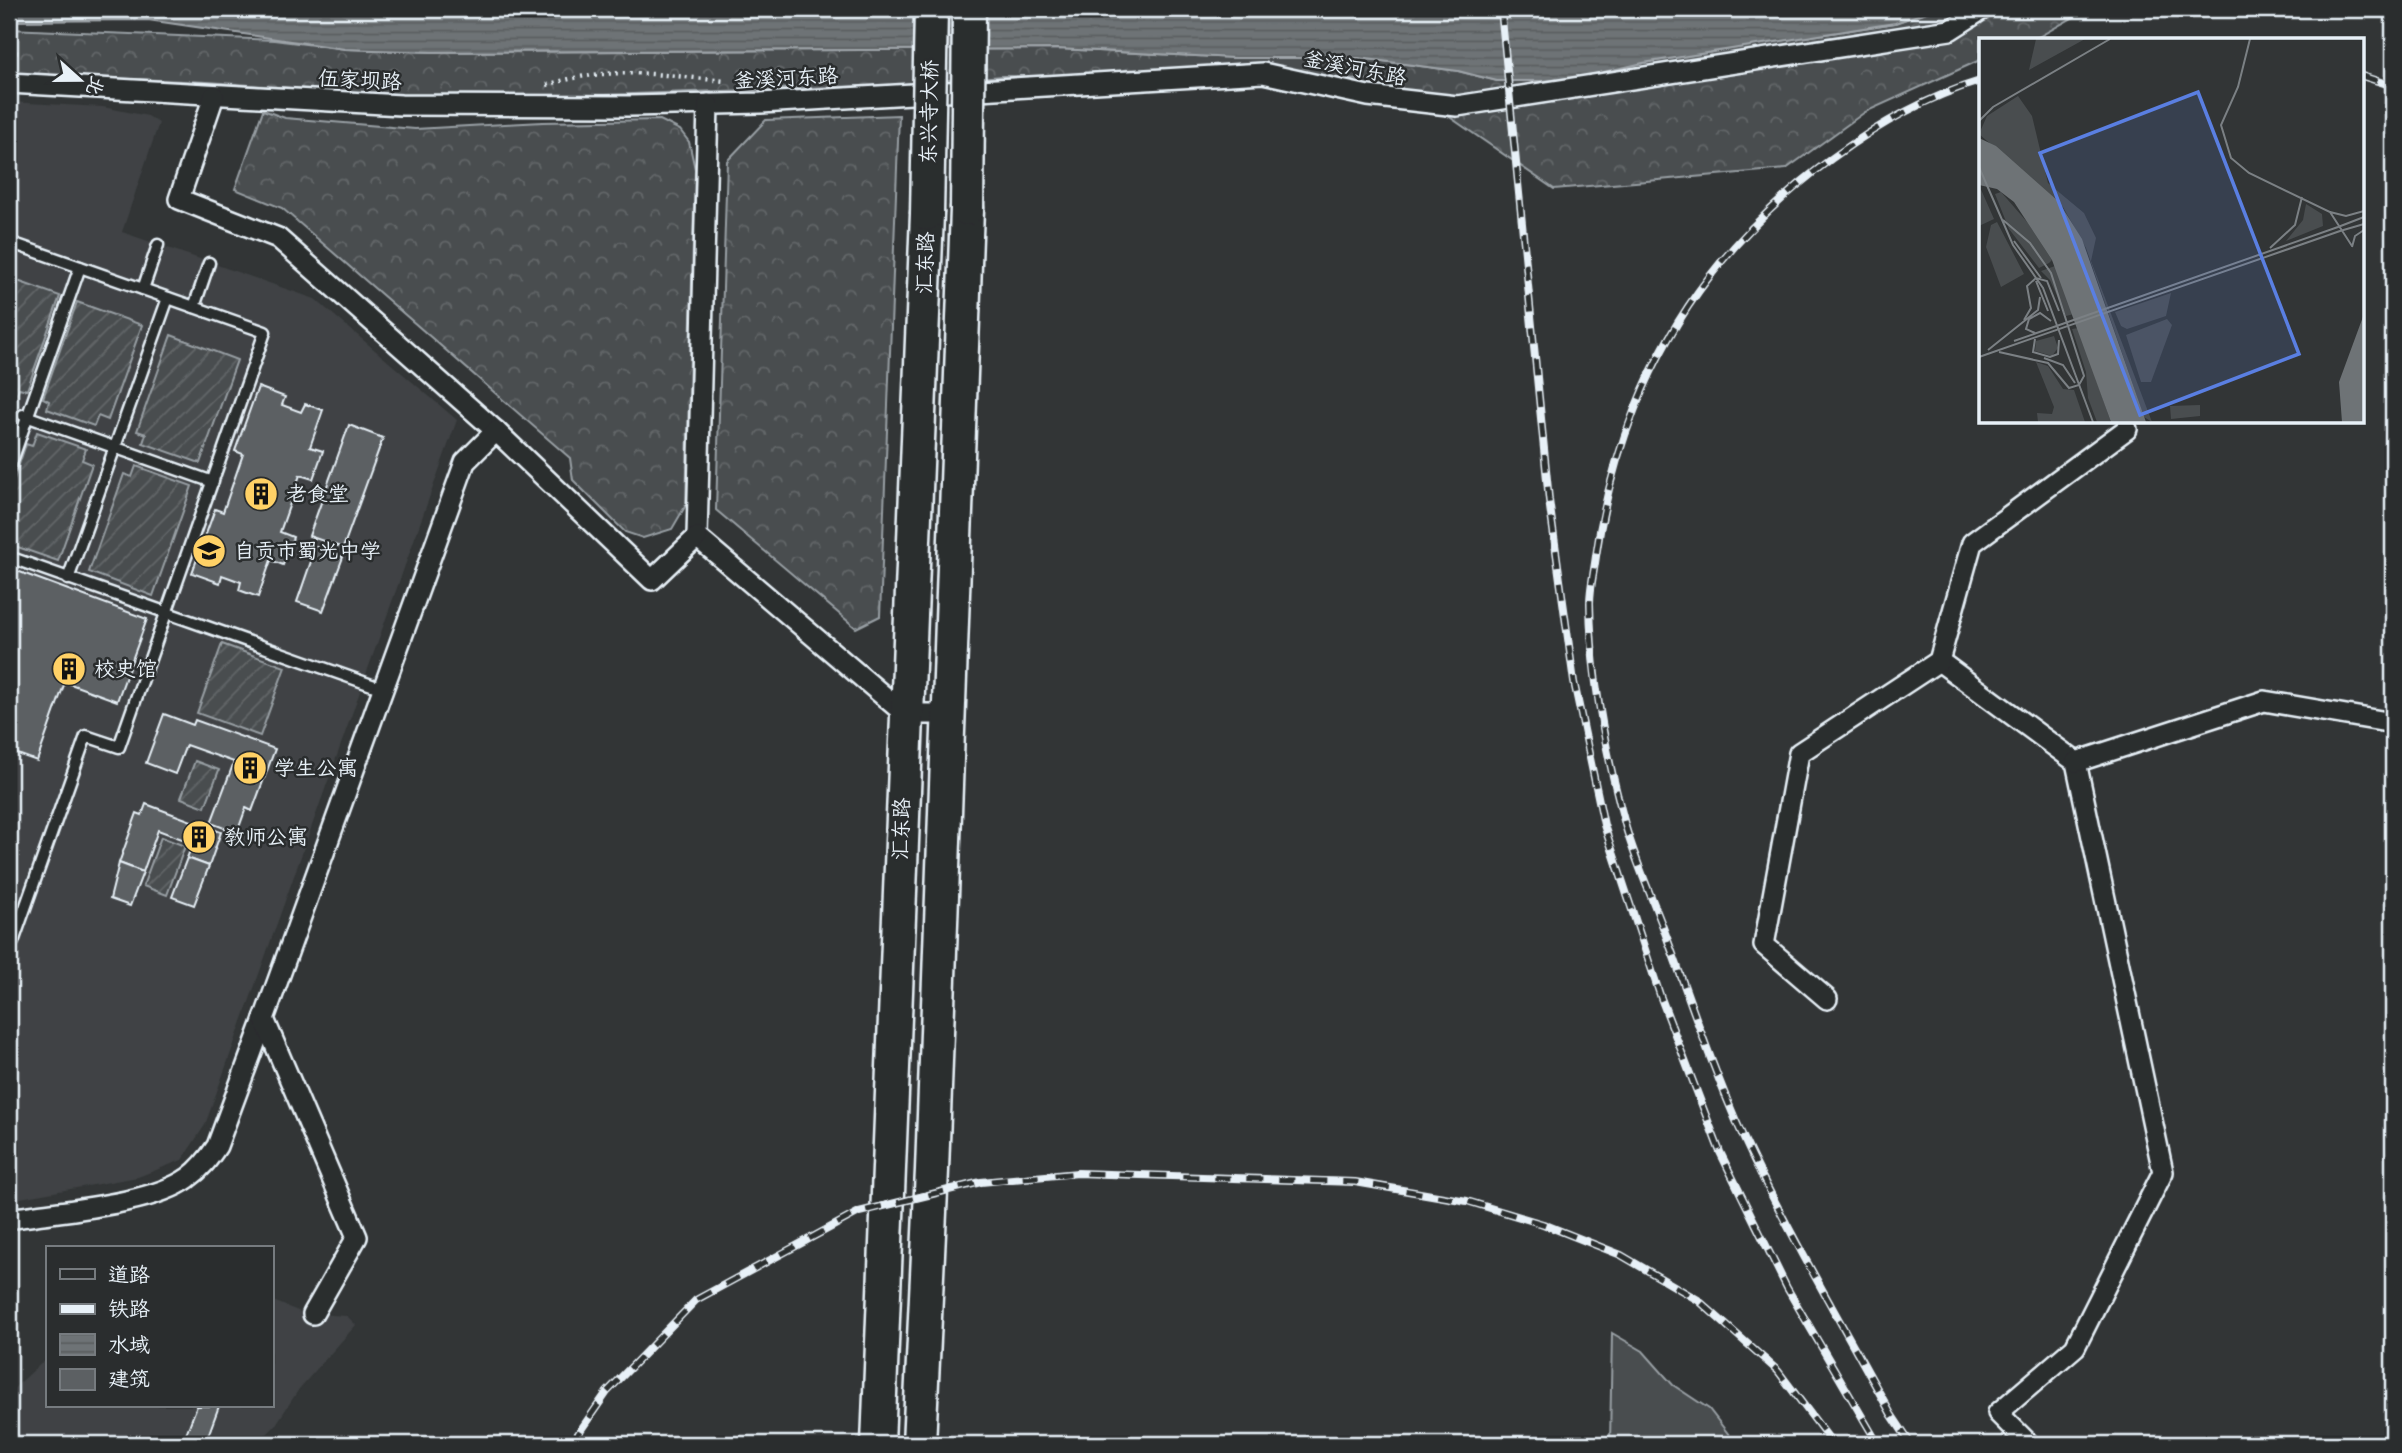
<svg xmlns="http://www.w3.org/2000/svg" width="2402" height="1453" font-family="Delius,'LXGW WenKai TC',sans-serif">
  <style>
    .built { fill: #3f4244 }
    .grass { fill: #494d4f; stroke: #989fa4; stroke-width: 2 }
    .forest { fill: url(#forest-crowns); stroke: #989fa4; stroke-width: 2 }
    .garden { fill: url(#garden-furrows); stroke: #989fa4; stroke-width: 2 }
    .water { fill: url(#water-rules); stroke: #9fa5aa; stroke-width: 2 }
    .building { fill: #5c6063; stroke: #e8f1f8; stroke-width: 2 }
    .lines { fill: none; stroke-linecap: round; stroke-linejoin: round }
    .lane-casing { stroke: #e8f1f8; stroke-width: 15 }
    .street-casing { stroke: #e8f1f8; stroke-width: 24 }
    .primary-casing { stroke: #e8f1f8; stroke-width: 37 }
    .path { stroke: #e8f1f8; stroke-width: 4.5; stroke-dasharray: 2 5; stroke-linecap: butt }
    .lane { stroke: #2a2d2e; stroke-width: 10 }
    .street { stroke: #2a2d2e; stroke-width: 19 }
    .primary { stroke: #2a2d2e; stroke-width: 32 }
    .rail-casing { stroke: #e8f1f8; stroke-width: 8 }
    .rail { stroke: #2a2d2e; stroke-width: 5; stroke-dasharray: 16; stroke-linecap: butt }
    .primary-bridge-casing { stroke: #e8f1f8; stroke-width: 37; stroke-linecap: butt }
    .primary-bridge { stroke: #2a2d2e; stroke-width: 32 }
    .labels { text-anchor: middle; stroke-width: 5; stroke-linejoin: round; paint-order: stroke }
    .street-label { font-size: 21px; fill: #e8f1f8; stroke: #2a2d2e }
    .poi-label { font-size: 21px; fill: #e8f1f8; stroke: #2a2d2e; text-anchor: start }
    .inset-road { fill: none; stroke: #7b8084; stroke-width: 2 }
    .view { fill: #5a7fe2; fill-opacity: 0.15; stroke: #5a7fe2; stroke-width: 3.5 }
    .inset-edge { fill: none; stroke: #e8f1f8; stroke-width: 3.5 }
  </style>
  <defs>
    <pattern id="forest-crowns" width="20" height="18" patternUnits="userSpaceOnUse" patternTransform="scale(1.75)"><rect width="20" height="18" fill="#494d4f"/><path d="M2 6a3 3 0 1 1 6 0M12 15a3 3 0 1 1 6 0" fill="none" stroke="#636769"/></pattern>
    <pattern id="garden-furrows" width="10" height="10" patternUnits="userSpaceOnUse" patternTransform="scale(1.75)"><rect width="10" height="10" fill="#494d4f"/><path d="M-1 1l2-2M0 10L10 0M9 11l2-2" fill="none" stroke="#636769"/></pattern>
    <pattern id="water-rules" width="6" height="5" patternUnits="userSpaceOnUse" patternTransform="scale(1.75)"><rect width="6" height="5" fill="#6e7376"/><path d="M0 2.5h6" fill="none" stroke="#5a5e60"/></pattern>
  </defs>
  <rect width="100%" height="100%" fill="#323536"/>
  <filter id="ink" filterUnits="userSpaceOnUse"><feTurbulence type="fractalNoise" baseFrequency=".0143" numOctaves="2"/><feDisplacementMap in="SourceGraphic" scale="14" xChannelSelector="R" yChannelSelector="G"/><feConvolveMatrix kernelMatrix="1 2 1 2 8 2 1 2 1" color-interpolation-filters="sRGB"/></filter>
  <g filter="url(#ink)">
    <g class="built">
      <path d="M9,102l94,5 45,9 11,7 -37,109 193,67 142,121 -252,705 -23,35 -44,17 -129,23z"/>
      <path d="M271,1300l32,13 44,3 9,9 -57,64 -24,37 -18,18h-248l2,-53 36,-33v48h224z"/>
    </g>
    <path class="grass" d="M1612,1333l31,18 30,34 36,24 27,35h-126z"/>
    <g class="forest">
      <path d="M1935,9h153l-55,31h-53v20l-115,52 -79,57 -232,20 -132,-91 -37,-18 -382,-4 -110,9 -436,15 -250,-18 -198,-8v-45l265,11 71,9 87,3 626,-3 177,9h124l99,13 39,10h46l39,-4 61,-14 252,-40z"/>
      <path d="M263,110l22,8 130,11 128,-7 117,-2 20,10 9,12 6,27 -9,336 -14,24 -29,9 -18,-6 -52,-52 -3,-22 -288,-250 -47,-19z"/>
      <path d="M899,115l-19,501 -24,12 -140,-118 11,-349 39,-41z"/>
    </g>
    <g class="garden">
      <path d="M9,278l51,18 -33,94 -8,-2 -10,29z"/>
      <path d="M77,302l65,23 -34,95 -10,-4 -4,10 -47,-17 2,-8 -6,-3z"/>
      <path d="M171,335l66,25 -37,103 -57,-20 3,-9 -9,-3z"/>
      <path d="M37,432l49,17 -4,11 10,4 -34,97 -49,-17v-50l17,-50 6,2z"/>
      <path d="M136,466l56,20 -39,110 -64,-24 35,-98 8,3z"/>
      <path d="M222,644l63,23 -25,69 -63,-23z"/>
      <path d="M195,761l24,9 -14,37 -24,-9z"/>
      <path d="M161,837l24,9 -18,49 -24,-9z"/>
    </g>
    <path class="water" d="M9,9h1926l-40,14 -252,40 -61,14 -39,4h-46l-39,-10 -99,-13h-124l-177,-9 -626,3 -87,-3 -197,-29 -139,1z"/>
    <g class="building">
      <path d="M258,387l27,10 -3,8 19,7 4,-8 18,6 -13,37 13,4 -10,28 -13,-4 -20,57 13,5 -10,28 -12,-5 -13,37 -19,-7 2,-8 -19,-7 -2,8 -28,-10 23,-64 8,3 20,-58 -8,-3z"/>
      <path d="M349,425l34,13 -40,110 -34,-12z"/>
      <path d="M316,547l27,10 -20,54 -26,-9z"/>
      <path d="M9,568l138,51 -30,82 -52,-19 -28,79 -28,-10z"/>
      <path d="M164,714l29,11 2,-5 80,29 -23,62 -6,-3 -9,25 -26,-10 23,-61 -48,-17 -11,29 -29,-11z"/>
      <path d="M146,804l75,28 -12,34 -22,-8 6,-15 -35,-13 -15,42 -24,-9 18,-50 5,2z"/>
      <path d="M187,858l22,8 -15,39 -22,-8z"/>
      <path d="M119,863l24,9 -13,34 -20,-7z"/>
      <path d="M197,1406h22l-14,38h-23z"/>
    </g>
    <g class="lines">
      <g class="lane-casing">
        <g id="lane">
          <path d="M9,242l256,90 -146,415 -33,-11 -73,206 -4,3"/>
          <path d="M143,289l15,-44"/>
          <path d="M194,307l15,-44"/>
          <path d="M23,415l190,67"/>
          <path d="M9,469l71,-202"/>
          <path d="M9,557l374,132"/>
          <path d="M68,579l100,-281"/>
        </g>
      </g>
      <g class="street-casing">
        <g id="street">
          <path d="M9,83l392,22 229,1 131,-3 502,-30 105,23 89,10 493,-76 33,-21"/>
          <path d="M214,96l-35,103 99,39 218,193"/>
          <path d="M708,104l-11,433 208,177h43"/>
          <path d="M1939,661l137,101 87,410 -88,175 -77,66 31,31"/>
          <path d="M2076,762l188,-61 129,22"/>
          <path d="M1827,999l-63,-54 35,-192 140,-92 33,-118 155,-114"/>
          <path d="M9,1219c47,-8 142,-14 179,-41 13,-9 21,-20 29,-32l47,-127"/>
          <path d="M313,1314l44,-77 -93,-218 201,-557 31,-31 156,149 45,-43"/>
        </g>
      </g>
      <g class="primary-casing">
        <g id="primary">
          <path d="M878,1444l49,-1230"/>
          <path d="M919,1444l13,-274 35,-961"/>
        </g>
      </g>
      <g class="path">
        <path d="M9,52l14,1"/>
        <path d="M547,85c63,-20 114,-10 178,-4"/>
      </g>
      <use href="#lane" class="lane"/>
      <use href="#street" class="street"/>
      <use href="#primary" class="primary"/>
      <g class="rail-casing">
        <g id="rail">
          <path d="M1501,9l48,491 25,182 30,143 57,173 59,154 67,136 91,156"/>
          <path d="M2362,76l31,10"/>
          <path d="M571,1444l36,-52 89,-92 163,-88 122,-30 97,-9 277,9 112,19 76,23 78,31 77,45 80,71 55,73"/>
          <path d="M1911,1444l-20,-30c-46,-85 -96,-169 -138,-256 -34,-70 -59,-147 -86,-220 -13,-36 -30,-73 -41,-110 -20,-73 -35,-149 -36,-225 0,-15 4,-31 6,-47 14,-100 52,-200 114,-280 64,-83 170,-165 270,-195"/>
        </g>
      </g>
      <use href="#rail" class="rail"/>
      <g class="primary-bridge-casing">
        <g id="primary-bridge">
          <path d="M967,209l2,-200"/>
          <path d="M927,214l4,-205"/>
        </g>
      </g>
      <use href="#primary-bridge" class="primary-bridge"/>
    </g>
  </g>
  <defs>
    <g id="building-disc" transform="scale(1.75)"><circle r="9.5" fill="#ffd166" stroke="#2a2d2e"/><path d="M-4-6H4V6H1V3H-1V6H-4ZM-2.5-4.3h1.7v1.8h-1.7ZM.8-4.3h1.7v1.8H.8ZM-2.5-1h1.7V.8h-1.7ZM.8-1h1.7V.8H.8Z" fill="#111"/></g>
    <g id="school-disc" transform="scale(1.75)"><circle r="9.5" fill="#ffd166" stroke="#2a2d2e"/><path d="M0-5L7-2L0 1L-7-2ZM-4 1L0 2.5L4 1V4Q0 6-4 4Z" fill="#111"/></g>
  </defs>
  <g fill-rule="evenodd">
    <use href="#building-disc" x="261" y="494"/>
    <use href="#school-disc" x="209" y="551"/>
    <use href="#building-disc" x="69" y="669"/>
    <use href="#building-disc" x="250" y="768"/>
    <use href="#building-disc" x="199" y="837"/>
  </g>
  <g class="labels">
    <g class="street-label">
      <text transform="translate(1355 68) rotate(11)" y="7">釜溪河东路</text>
      <text transform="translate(786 78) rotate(-3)" y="7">釜溪河东路</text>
      <text transform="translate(360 80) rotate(3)" y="7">伍家坝路</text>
      <text transform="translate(929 112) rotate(-89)" y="7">东兴寺大桥</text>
      <text transform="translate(925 263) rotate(-88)" y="7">汇东路</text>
      <text transform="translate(901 829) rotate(-88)" y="7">汇东路</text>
    </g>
    <g class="poi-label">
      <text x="286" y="501">老食堂</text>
      <text x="234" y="558">自贡市蜀光中学</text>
      <text x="94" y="676">校史馆</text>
      <text x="274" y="775">学生公寓</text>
      <text x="224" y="844">教师公寓</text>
    </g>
  </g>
  <g transform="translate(1979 38)">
    <rect width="385" height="385" fill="#323536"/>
    <path d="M327,166l16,10 1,12 -37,15 17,-21zM18,184l27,52 -23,13 -15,-40 5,-22zM75,298l4,12 -6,8 -17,-5 1,-10zM57,324l12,4 15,23 11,1 11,32h-47l-1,-9 15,1 2,-7z" fill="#494d4f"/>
    <path d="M57,1h49l-56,31zM39,58l14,20 16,67 36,30 12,25 -5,23 61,161 -8,-5 -58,-169 -23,-41 -84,-73 8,-18zM0,147l15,34 -15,7zM22,154l27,31 24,37 -3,3 -10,5 -30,-39 -14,-35zM76,228l9,20 10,28 -8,2 -16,-36 -9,-9zM192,255l-5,23 -39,13 -6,-3 -6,-14zM188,281l5,6 -21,57h-10l-15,-47zM99,290l33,94h-14l-9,-24 -2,-26 -14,-43zM221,367v11l-29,3 -1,-13z" fill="#494d4f"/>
    <path d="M0,100l17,8 62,55 24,38 64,183h-35l-59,-162 -38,-58 -17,-13 -18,-4zM385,276v108h-22l-3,-40z" fill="#6e7376"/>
    <path class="inset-road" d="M271,1l-12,48 -17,38 10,33 18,15 81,39 22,34M0,83l14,-14 117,-68M0,129l34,78 30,43 50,134M351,174l16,4 18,-5M359,189l26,-10M361,193l24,-7M35,203l27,37M373,209l3,-11 9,-6M291,210l25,-23 7,-28M57,243l12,30M45,282l7,-12 -4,-22 9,-8 11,3 12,30M56,295l-9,-4 3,-10 11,-6 11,8M56,301l-2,13 17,5 8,-3 1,-14M35,303l324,-114M9,312l50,-40 2,-13M20,314l49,11 21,25 10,-3 5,-9 -33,-103 -21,-30 -27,-23M0,319l361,-126M65,320l19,7 12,18"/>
    <path class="view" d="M219,54l101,262 -159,61 -100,-262z"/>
    <rect width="385" height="385" class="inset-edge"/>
  </g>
  <rect width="2402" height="1453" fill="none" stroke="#2a2d2e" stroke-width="35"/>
  <rect x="18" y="18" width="2367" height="1418" fill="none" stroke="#e8f1f8" stroke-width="2.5" filter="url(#ink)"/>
  <rect x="46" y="1246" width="228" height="161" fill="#2a2d2e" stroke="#767b7f" stroke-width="2"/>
  <rect x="60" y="1269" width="35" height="10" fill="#2a2d2e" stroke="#767b7f" stroke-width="2"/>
  <text x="108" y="1282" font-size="21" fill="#e8f1f8">道路</text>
  <rect x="60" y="1304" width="35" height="10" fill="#e8f1f8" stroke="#767b7f" stroke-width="2"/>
  <text x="108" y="1316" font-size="21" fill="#e8f1f8">铁路</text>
  <rect x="60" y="1334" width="35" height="21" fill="url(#water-rules)" stroke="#767b7f" stroke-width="2"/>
  <text x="108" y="1352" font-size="21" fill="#e8f1f8">水域</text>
  <rect x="60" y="1369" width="35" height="21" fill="#5c6063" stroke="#767b7f" stroke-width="2"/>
  <text x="108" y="1386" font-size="21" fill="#e8f1f8">建筑</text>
  <g transform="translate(80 80) rotate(111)" stroke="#2a2d2e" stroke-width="5" paint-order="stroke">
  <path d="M0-5L12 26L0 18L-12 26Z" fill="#e8f1f8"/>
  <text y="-10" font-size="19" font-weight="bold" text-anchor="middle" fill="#e8f1f8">北</text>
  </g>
</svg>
